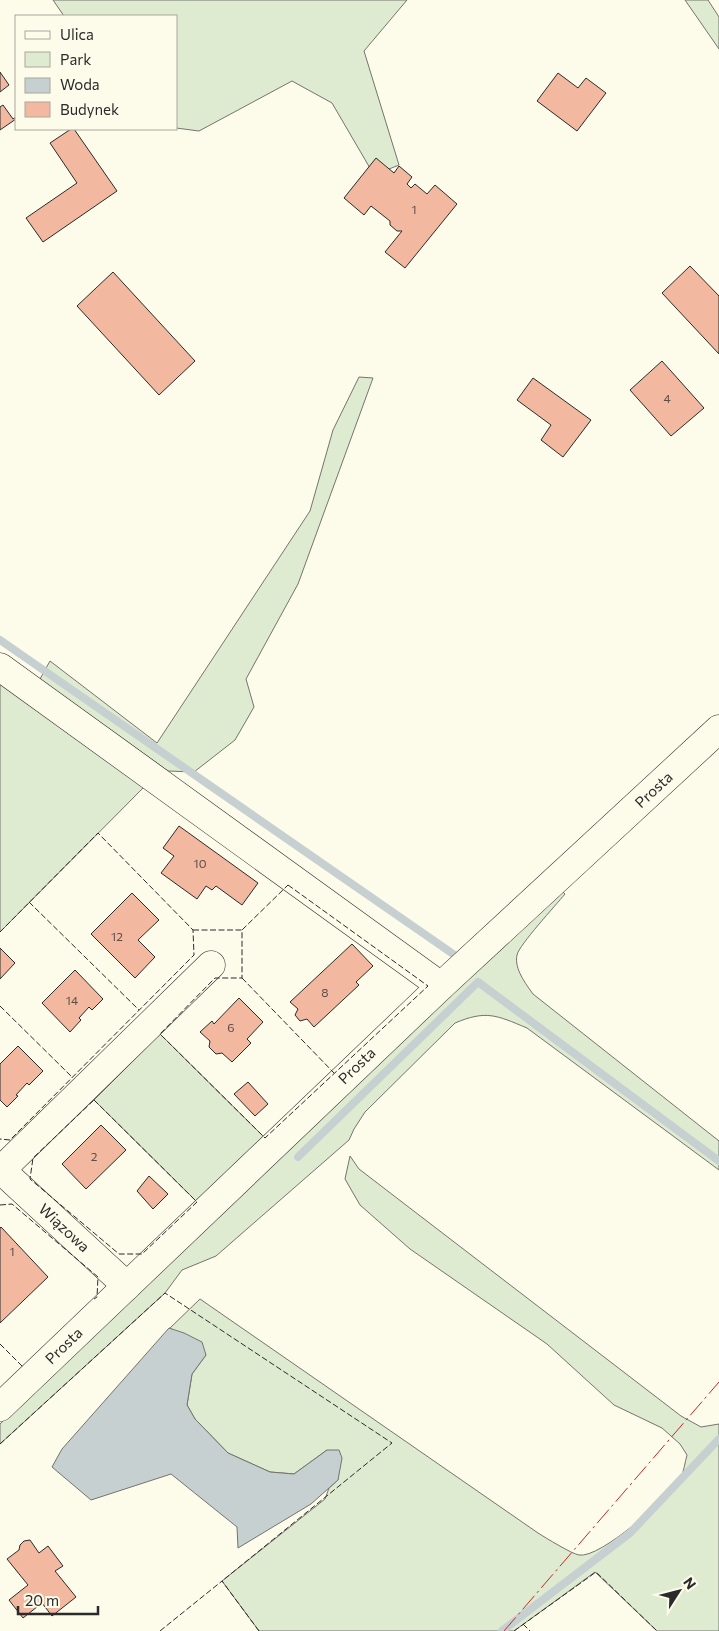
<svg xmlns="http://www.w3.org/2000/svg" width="719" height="1631" font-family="Commissioner,sans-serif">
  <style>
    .green { fill: #deebd1; stroke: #74746e }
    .water { fill: #c7d0d0; stroke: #74746e }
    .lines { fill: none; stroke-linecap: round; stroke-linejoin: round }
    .stream { stroke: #c7d0d0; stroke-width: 8 }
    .building { fill: #f2b8a0; stroke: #2b2b2b }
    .minor-casing { stroke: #2b2b2b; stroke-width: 29 }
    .minor { stroke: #fdfbea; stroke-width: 28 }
    .fence { stroke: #2b2b2b; stroke-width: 1; stroke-dasharray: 6 2.5; stroke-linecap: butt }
    .power { stroke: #c62828; stroke-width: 1; stroke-dasharray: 18 4 2.5 4; stroke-linecap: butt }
    .labels { text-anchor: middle; stroke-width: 4; stroke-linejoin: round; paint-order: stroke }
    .number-label { font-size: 12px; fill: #5d4e48 }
    .street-label { font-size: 15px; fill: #2b2b2b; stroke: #fdfbea }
  </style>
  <rect width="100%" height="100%" fill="#fdfbea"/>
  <g class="green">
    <path d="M53,0h354l-43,51 35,114 -25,10 -42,-72 -40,-22 -93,50 -23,-3v-112h-112z"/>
    <path d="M685,0h23l11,17v32z"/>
    <path d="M359,377l14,1 -75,206 -52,95 8,28 -19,33 -41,32 -26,-1 -128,-92 10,-18 107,82 153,-232 23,-81z"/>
    <path d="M0,681l147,103 -147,148z"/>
    <path d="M559,888l6,6c-9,11 -46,51 -48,61 -3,14 9,29 16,39l186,147v29l-192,-142c-31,-13 -41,-18 -72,-5l-90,89 -11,17 -5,11 -133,116 -34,14 -17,23 -165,151v-20z"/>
    <path d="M160,1034l105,104 -68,64 -103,-102z"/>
    <path d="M350,1156l9,13 322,247 20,11 18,-3v207h-62l-62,-59 -81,59h-255l-37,-50 103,-82 4,-11 9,-8 -11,-30 -33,24 -24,-2 -42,-19 -33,-34 -8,-14 5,-31 14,-19 -36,-27 30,-29 338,234c8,5 34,21 41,22 21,4 92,-59 102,-78 3,-6 4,-15 6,-22l-7,-11 -18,-16 -48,-23 -67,-61 -137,-95 -50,-44 -15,-26z"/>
  </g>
  <path class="water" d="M169,1328l15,5 18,9 4,13 -14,19 -5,31 8,14 33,34 42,19 24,2 33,-24h12l3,8 -4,22 -27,24 -73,44 -1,-21 -66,-53 -80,26 -39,-33 10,-18z"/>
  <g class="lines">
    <g class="stream">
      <path d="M0,640l456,316"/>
      <path d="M298,1157l180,-175 241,179"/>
      <path d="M502,1631l128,-98 89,-94"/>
    </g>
  </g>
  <g class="building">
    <path d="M0,72l9,13 -9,7z"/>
    <path d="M558,73l20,15 8,-10 20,15 -29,38 -40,-30z"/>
    <path d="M3,105l10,14 3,-2v2l-16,11v-23z"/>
    <path d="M71,129h3l43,62 -74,51 -17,-24 51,-35 -27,-40z"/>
    <path d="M376,158l18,15 5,-7 13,11 -5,7 4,4 4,-4 12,10 8,-9 22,19 -52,64 -20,-16 17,-21h-5l-7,-6v-4l-19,-15 -7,9 -20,-17z"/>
    <path d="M690,266l29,30v58l-57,-61z"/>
    <path d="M113,272l82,89 -36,34 -82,-89z"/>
    <path d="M662,361l42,47 -33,28 -41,-46z"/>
    <path d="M533,378l58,42 -28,37 -22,-17 10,-15 -34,-25z"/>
    <path d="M179,826l79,57 -16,22 -26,-19 -4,4 -6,-4 -9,13 -36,-26 13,-17 -11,-8z"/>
    <path d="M132,893l27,27 -21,20 17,17 -20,21 -44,-44z"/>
    <path d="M352,944l21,22 -17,16 3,3 -45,42 -7,-8 -7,2 -5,-6 3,-6 -8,-7z"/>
    <path d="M0,948l15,15 -15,16z"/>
    <path d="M75,970l28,29 -11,11 -3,-3 -10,11 2,2 -11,12 -28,-29z"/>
    <path d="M239,998l24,24 -16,17 4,4 -19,19 -10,-9 -6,1 -7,-7 1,-6 -10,-9 12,-11 2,3z"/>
    <path d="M18,1046l25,25 -14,14 -2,-2 -11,12 2,1 -11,11 -7,-7v-36z"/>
    <path d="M248,1082l20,22 -13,12 -21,-22z"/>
    <path d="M101,1125l25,25 -40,39 -24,-25z"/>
    <path d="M149,1176l19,18 -15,15 -16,-18z"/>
    <path d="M1,1227l47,50 -48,46v-95z"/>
    <path d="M30,1540l9,13 9,-7 15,20 -8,5 21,26 -24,19 -10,-13 -19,15 -14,-18 19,-15 -21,-26 12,-9 1,-5 4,-4z"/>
  </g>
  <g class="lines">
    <g class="minor-casing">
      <g id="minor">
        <path d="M0,667l441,319"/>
        <path d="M1,1170l126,116"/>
        <path d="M0,1171l211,-206"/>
        <path d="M0,1407l441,-421 278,-257"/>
      </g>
    </g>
    <use href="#minor" class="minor"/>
    <g class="fence">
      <path d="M288,885l140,101 -163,152 -105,-104 55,-56h27v-48z"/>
      <path d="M29,902l110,108"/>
      <path d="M193,930h49"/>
      <path d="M0,932l98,-99 95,97 1,25 -184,185 -10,-1"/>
      <path d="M242,978l92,95"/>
      <path d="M0,1006l72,71"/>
      <path d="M94,1100l103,102 -55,52h-23l-89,-75 3,-21z"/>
      <path d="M0,1205l12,-1 86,73 -1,20 -3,2"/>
      <path d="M0,1344l24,24"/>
      <path d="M0,1444l165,-151 227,150 -170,138"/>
      <path d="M523,1624l7,7"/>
      <path d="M160,1631l62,-50 37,50"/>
      <path d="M514,1631l82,-59 61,59"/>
    </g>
    <path class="power" d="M504,1631l215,-249"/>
  </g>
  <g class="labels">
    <g class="number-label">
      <text x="414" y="214">1</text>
      <text x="667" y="403">4</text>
      <text x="200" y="868">10</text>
      <text x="117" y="941">12</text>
      <text x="325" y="997">8</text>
      <text x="72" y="1005">14</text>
      <text x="231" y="1032">6</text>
      <text x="94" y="1161">2</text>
      <text x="12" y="1256">1</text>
    </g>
    <g class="street-label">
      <text transform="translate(654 790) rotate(-43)" y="5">Prosta</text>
      <text transform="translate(357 1066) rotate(-44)" y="5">Prosta</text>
      <text transform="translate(64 1228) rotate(43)" y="5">Wiązowa</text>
      <text transform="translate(64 1346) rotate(-44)" y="5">Prosta</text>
    </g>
  </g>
  <rect x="15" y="15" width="162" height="115" fill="#fdfbea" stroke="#a9a89e"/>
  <rect x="25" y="31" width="25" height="8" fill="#fdfbea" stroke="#a9a89e"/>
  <text x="60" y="40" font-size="15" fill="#2b2b2b">Ulica</text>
  <rect x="25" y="52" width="25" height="15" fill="#deebd1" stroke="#a9a89e"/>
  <text x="60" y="65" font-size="15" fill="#2b2b2b">Park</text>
  <rect x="25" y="78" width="25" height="15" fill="#c7d0d0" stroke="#a9a89e"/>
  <text x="60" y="90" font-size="15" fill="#2b2b2b">Woda</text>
  <rect x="25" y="102" width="25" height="15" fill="#f2b8a0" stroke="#a9a89e"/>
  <text x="60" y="115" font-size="15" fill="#2b2b2b">Budynek</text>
  <g transform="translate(679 1591) rotate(54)" stroke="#fdfbea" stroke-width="4" paint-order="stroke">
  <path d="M0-4L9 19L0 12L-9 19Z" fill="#2b2b2b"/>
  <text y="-8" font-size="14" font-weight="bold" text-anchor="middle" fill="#2b2b2b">N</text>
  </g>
  <path d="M18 1606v8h80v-8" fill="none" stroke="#2b2b2b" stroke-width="2.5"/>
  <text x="25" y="1606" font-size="15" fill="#2b2b2b" stroke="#fdfbea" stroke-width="4" paint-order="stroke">20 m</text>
</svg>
